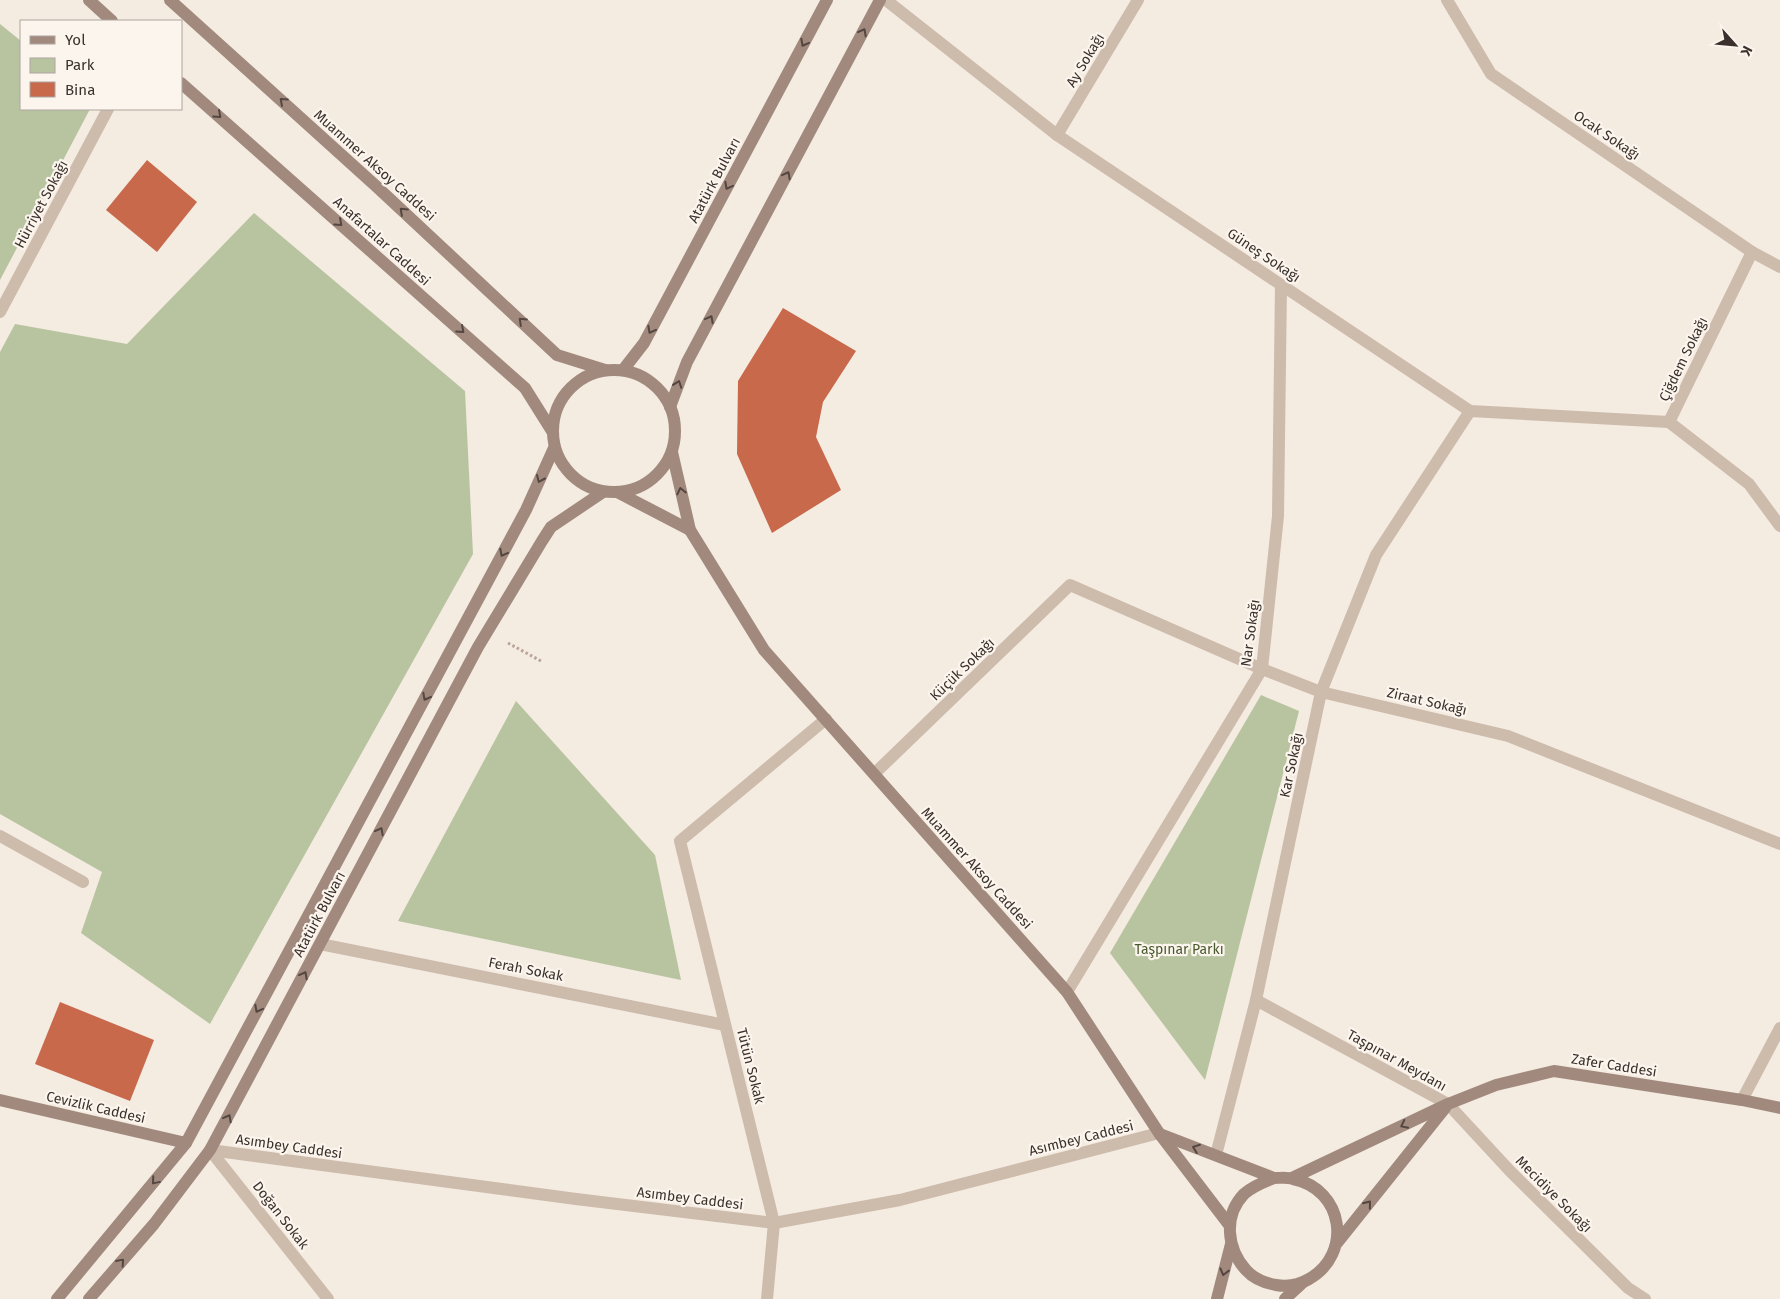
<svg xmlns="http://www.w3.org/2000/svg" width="1780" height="1299" font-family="'Fira Sans',sans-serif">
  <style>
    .green { fill: #b8c4a0 }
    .building { fill: #c8694b }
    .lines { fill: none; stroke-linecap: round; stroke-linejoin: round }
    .path { stroke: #b9a596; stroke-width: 3; stroke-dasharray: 2.5 2.5; stroke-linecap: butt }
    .street { stroke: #cdbbac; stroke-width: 12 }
    .secondary { stroke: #a18a7d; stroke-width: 12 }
    .oneway { stroke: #544640 }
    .labels { text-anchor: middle; stroke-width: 4.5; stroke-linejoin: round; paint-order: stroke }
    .street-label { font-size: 14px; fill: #3b302b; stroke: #fbf5ee }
    .park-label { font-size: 14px; fill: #4a5a2e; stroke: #fbf5ee }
  </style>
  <rect width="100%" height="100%" fill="#f4ebe1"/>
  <g class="green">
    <path d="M0,24l21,17v68h69l-90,171z"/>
    <path d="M254,213l211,178 8,163 -263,470 -129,-91 21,-61 -102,-58v-462l15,-28 112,20z"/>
    <path d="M1261,695l38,16 -94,369 -95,-127z"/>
    <path d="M516,701l139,154 26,125 -283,-59z"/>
  </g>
  <g class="building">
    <path d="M147,160l50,42 -40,50 -51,-42z"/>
    <path d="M783,308l73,43 -33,51 -7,35 25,53 -69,43 -35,-79 1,-73z"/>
    <path d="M60,1002l94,38 -24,61 -95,-37z"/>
  </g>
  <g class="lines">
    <path class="path" d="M508,643l33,18"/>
    <g class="street">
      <path d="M886,0l171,135 413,276 199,11"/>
      <path d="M1447,0l44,74 261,178 28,15"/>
      <path d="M1057,135l81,-135"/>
      <path d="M1752,252l-83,170 80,62 31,42"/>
      <path d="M0,312l108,-203"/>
      <path d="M874,774l196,-189 192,84 59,23 187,44 272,108"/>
      <path d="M0,836l83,46"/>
      <path d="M320,944l405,81"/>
      <path d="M1067,992l195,-323 16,-153 3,-231"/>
      <path d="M1256,1000l192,104 62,67 118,117 17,11"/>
      <path d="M1742,1100l38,-72"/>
      <path d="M210,1150l366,49 198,24 126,-23 259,-67"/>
      <path d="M210,1150l118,149"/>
      <path d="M1216,1155l40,-155 65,-308 55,-137 94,-144"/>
      <path d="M767,1299l7,-76 -94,-382 146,-122"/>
    </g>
    <g class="secondary">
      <path d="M89,0l23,21"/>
      <path d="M170,0l207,187 180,168 48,15"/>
      <path d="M181,83l344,305 27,43"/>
      <circle cx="614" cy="431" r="61"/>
      <path d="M623,370l21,-27 183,-343"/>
      <path d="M670,407l17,-45 193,-362"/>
      <path d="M672,452l18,78 74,120 303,342 92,141 71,93"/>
      <path d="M619,493l71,37"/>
      <path d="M0,1100l186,43"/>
      <path d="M1160,1134l114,44c7,0 14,-1 19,1 51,10 60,75 16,100 -10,6 -22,8 -33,6 -11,-2 -22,-6 -30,-15 -19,-21 -23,-54 -2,-76 9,-8 20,-12 30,-16"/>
      <path d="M1292,1178l156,-74 48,-19 58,-14 188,29 38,8"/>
      <path d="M1337,1243l108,-135"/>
      <path d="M57,1299l129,-156 340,-633 28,-62"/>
      <path d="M89,1299l65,-75 56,-74 268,-503 64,-106 9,-14 52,-35"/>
      <path d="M1217,1299l14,-55"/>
      <path d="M1285,1299l16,-15"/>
    </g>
  </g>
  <defs><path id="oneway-chevron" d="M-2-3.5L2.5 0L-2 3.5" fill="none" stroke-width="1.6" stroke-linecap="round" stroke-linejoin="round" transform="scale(1.25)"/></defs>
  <g class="oneway">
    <use href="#oneway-chevron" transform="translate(863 32) rotate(-62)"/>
    <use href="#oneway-chevron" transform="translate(804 43) rotate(118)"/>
    <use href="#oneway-chevron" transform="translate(283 101) rotate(-138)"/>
    <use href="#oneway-chevron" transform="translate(218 115) rotate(42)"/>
    <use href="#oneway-chevron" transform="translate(787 175) rotate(-62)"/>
    <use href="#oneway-chevron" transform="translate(728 186) rotate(118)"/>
    <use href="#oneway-chevron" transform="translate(403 211) rotate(-137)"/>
    <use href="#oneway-chevron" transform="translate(339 223) rotate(42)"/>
    <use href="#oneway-chevron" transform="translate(710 319) rotate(-62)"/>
    <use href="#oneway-chevron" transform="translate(522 321) rotate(-137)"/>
    <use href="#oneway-chevron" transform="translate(461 330) rotate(42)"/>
    <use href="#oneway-chevron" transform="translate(651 330) rotate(118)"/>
    <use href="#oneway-chevron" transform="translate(678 384) rotate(-70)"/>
    <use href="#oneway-chevron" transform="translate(540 479) rotate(114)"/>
    <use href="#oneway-chevron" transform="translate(681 491) rotate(-103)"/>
    <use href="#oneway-chevron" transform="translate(503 553) rotate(118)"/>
    <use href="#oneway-chevron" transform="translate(426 697) rotate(118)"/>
    <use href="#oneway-chevron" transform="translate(380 831) rotate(-62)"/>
    <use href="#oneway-chevron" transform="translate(304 975) rotate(-62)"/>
    <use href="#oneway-chevron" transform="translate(258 1009) rotate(118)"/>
    <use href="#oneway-chevron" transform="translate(228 1118) rotate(-62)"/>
    <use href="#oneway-chevron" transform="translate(1404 1125) rotate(154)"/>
    <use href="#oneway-chevron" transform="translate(1196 1148) rotate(-159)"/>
    <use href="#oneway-chevron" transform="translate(155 1181) rotate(130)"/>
    <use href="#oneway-chevron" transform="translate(1368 1204) rotate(-51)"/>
    <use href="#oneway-chevron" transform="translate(121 1262) rotate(-49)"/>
    <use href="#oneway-chevron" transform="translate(1224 1272) rotate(104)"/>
  </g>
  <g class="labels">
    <g class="street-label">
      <text transform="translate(1085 60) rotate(-59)" y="5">Ay Sokağı</text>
      <text transform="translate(1607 135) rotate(34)" y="5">Ocak Sokağı</text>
      <text transform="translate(375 165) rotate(42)" y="5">Muammer Aksoy Caddesi</text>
      <text transform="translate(714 180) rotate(-62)" y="5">Atatürk Bulvarı</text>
      <text transform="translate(41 204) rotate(-62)" y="5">Hürriyet Sokağı</text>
      <text transform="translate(382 241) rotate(42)" y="5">Anafartalar Caddesi</text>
      <text transform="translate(1264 255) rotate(34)" y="5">Güneş Sokağı</text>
      <text transform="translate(1683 359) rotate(-64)" y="5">Çiğdem Sokağı</text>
      <text transform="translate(1250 633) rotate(-82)" y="5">Nar Sokağı</text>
      <text transform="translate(962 669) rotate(-44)" y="5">Küçük Sokağı</text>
      <text transform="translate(1427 701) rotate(13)" y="5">Ziraat Sokağı</text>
      <text transform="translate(1291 765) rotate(-78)" y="5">Kar Sokağı</text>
      <text transform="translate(977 868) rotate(48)" y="5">Muammer Aksoy Caddesi</text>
      <text transform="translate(319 914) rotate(-62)" y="5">Atatürk Bulvarı</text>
      <text transform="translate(526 969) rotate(11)" y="5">Ferah Sokak</text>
      <text transform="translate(1397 1060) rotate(29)" y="5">Taşpınar Meydanı</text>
      <text transform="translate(1614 1065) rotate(9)" y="5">Zafer Caddesi</text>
      <text transform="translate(751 1066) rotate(76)" y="5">Tütün Sokak</text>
      <text transform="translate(96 1107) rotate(13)" y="5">Cevizlik Caddesi</text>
      <text transform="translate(1081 1138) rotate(-14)" y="5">Asımbey Caddesi</text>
      <text transform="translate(289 1146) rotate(8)" y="5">Asımbey Caddesi</text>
      <text transform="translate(1554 1194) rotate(45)" y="5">Mecidiye Sokağı</text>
      <text transform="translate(690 1198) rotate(7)" y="5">Asımbey Caddesi</text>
      <text transform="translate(281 1215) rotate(52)" y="5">Doğan Sokak</text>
    </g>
    <g class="park-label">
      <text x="1179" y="954">Taşpınar Parkı</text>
    </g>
  </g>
  <rect x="20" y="20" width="162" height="90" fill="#fbf5ee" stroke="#aea6a0"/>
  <rect x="30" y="36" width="25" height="8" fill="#a18a7d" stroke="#aea6a0"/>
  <text x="65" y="45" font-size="15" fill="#3b302b">Yol</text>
  <rect x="30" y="58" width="25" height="15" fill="#b8c4a0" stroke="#aea6a0"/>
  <text x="65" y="70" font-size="15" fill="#3b302b">Park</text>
  <rect x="30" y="82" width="25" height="15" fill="#c8694b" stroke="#aea6a0"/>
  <text x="65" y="95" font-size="15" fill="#3b302b">Bina</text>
  <g transform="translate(1735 45) rotate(117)" stroke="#fbf5ee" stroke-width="4" paint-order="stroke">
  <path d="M0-4L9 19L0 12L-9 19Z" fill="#3b302b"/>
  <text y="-8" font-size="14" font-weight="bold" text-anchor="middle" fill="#3b302b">K</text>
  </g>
</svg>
